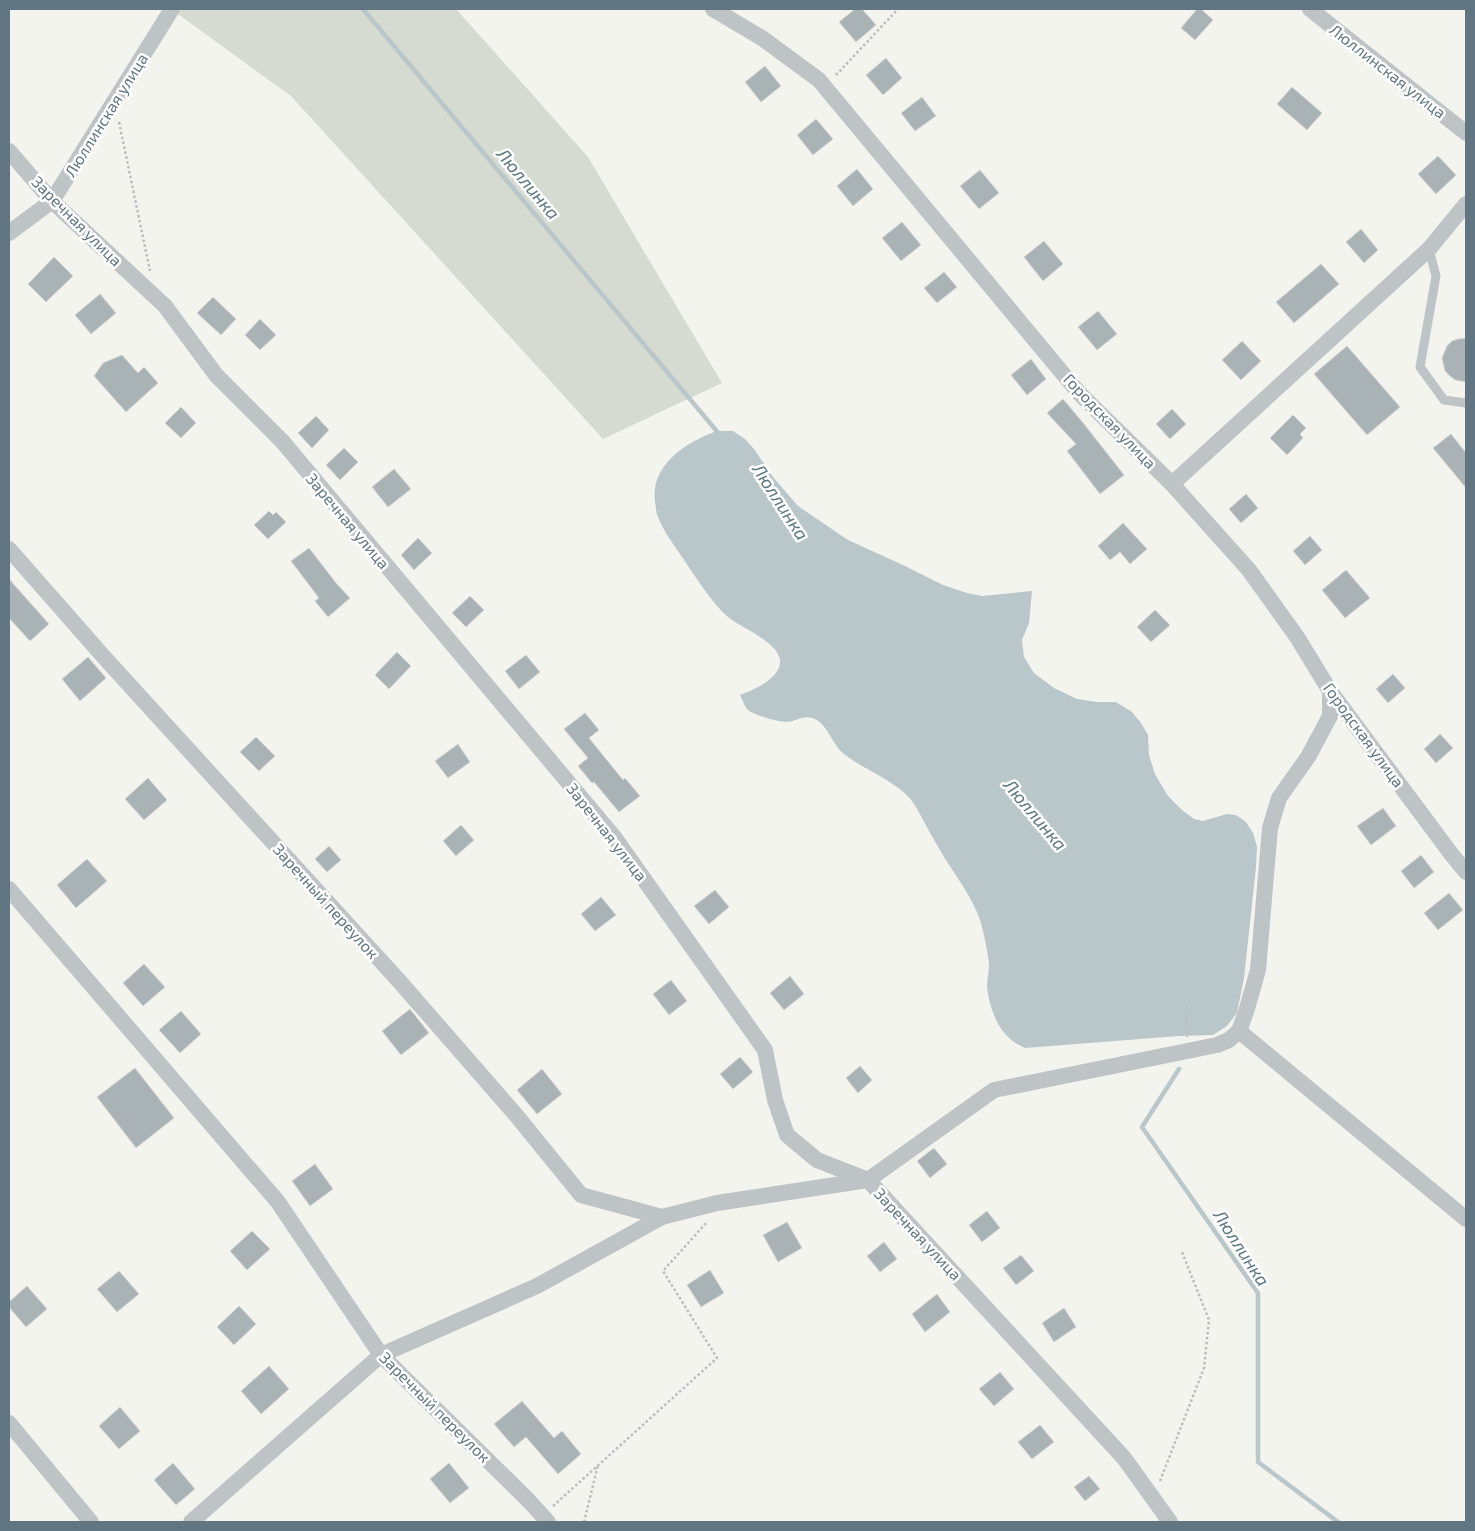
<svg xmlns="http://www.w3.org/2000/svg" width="1475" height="1531" font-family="'Exo 2',sans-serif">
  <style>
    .green { fill: #d5dbd0 }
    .water { fill: #b9c7cb }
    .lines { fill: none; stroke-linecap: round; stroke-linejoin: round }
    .stream { stroke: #b9c7cb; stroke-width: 4.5 }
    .building { fill: #a9b3b6; stroke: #d5d5d2 }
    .path { stroke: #babdbf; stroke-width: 2.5; stroke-dasharray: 2.5 2.5; stroke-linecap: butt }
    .service { stroke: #bec4c6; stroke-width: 9 }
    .minor { stroke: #bec4c6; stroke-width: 16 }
    .labels { text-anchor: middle; stroke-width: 5; stroke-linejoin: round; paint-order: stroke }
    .street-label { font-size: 16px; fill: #617682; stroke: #fff }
    .water-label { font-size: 18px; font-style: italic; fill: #5c7980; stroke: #fff }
  </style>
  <rect width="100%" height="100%" fill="#f4f4ef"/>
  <path class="green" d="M171,9h285l132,148 134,226 -119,56 -312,-343z"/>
  <path class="water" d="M717,431h16l12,8 9,10 19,28 25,29 50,34 57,26 38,19 24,8 15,3 50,-5 -3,32 -7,17 2,17 10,16 20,15 23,11 20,3h19l16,10 9,11 7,12 1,20 6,19 13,22 14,14 12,9 9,2 24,-7 9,1 10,7 7,11 4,14 -1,20 -12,111 -7,35 -10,13 -14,9 -34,1 -154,12c-25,-10 -35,-36 -38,-61 0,-8 2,-15 2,-23 -2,-14 -5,-31 -9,-44 -7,-21 -22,-41 -34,-60 -11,-17 -20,-35 -30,-53 -13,-24 -51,-36 -72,-53 -13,-10 -16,-31 -32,-36 -10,-3 -17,4 -26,4 -9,0 -33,-7 -39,-13 -3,-4 -5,-10 -7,-14 13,-5 42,-17 40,-35 -3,-19 -39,-32 -52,-43 -16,-14 -28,-34 -40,-51 -10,-16 -23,-31 -30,-49 -2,-4 -2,-10 -3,-15 -5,-37 31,-60 62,-71z"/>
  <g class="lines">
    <g class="stream">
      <path d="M363,9l357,426"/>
      <path d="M1179,1069l-37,58 116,166v169l80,60"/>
    </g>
  </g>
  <g class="building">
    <path d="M855,9h7l14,16 -20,17 -17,-20z"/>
    <path d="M1197,9h4l12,11 -18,20 -14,-12z"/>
    <path d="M886,58l16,20 -19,17 -17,-20z"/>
    <path d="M765,66l16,20 -20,16 -16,-20z"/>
    <path d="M1292,87l30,26 -15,17 -30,-26z"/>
    <path d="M922,97l14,19 -21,15 -14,-18z"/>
    <path d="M816,119l17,20 -20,16 -16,-20z"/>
    <path d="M1438,156l18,19 -20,19 -18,-20z"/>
    <path d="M857,169l16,20 -20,17 -16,-20z"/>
    <path d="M980,170l19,23 -20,16 -19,-23z"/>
    <path d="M902,222l19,23 -20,16 -19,-23z"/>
    <path d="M1361,229l17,21 -14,13 -18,-21z"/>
    <path d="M1044,241l19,23 -20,17 -19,-24z"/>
    <path d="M54,257l19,19 -27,26 -18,-18z"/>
    <path d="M1321,264l18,20 -45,39 -18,-21z"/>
    <path d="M944,272l13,15 -20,16 -13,-15z"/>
    <path d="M100,294l16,19 -25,21 -16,-19z"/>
    <path d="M213,297l23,22 -15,16 -24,-22z"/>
    <path d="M1098,311l19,23 -20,16 -19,-23z"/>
    <path d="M260,319l16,16 -16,15 -15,-15z"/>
    <path d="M1466,338v44l-11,-2 -5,-4 -5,-5 -3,-13 5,-12 5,-5 6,-2z"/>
    <path d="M1242,341l19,20 -20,19 -19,-20z"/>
    <path d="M1347,346l53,61 -33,28 -53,-61z"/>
    <path d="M122,355l16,18 6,-6 14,16 -32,29 -32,-36 9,-13z"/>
    <path d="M1031,359l15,20 -19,16 -16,-20z"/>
    <path d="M1063,399l21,25 40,51 -24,19 -33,-43 9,-7 -29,-31z"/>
    <path d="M181,407l15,16 -15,15 -16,-15z"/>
    <path d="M1172,409l14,15 -16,15 -14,-15z"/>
    <path d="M1293,415l13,13 -6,6 3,4 -16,17 -17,-17z"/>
    <path d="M316,416l13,14 -17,18 -14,-15z"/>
    <path d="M1451,434l15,19v35l-33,-40z"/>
    <path d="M344,448l14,14 -18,18 -14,-15z"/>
    <path d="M394,469l17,20 -23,18 -16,-20z"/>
    <path d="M1246,494l12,14 -17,15 -12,-14z"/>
    <path d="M269,511l4,4 3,-3 10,10 -18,17 -14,-14z"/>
    <path d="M1123,523l24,26 -17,15 -10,-12 -10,8 -12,-14z"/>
    <path d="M1310,536l12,14 -17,15 -12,-14z"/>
    <path d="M418,538l14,15 -18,17 -13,-15z"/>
    <path d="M309,548l27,35 14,15 -22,19 -13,-16 4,-3 -28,-37z"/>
    <path d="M1346,570l24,28 -25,20 -23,-28z"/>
    <path d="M9,579l40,45 -19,17 -21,-23z"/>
    <path d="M470,596l14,14 -18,17 -14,-14z"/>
    <path d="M1155,610l15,15 -19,17 -14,-15z"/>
    <path d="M397,652l14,14 -22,23 -14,-14z"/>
    <path d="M526,655l14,17 -21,17 -14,-18z"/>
    <path d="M88,657l18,21 -26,23 -18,-22z"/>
    <path d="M1393,674l12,14 -17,15 -12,-14z"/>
    <path d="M585,713l14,17 -10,8 34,42 2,-2 15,18 -21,16 -25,-30 -2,1 -14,-17 10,-8 -24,-29z"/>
    <path d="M1440,734l13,14 -17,15 -12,-14z"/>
    <path d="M256,737l19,19 -16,15 -19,-19z"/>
    <path d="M458,744l12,18 -22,16 -13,-17z"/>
    <path d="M148,778l19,22 -23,20 -19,-21z"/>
    <path d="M1383,808l13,18 -25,19 -14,-19z"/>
    <path d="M461,825l13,15 -18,16 -13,-15z"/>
    <path d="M329,846l12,14 -14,12 -12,-13z"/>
    <path d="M1421,855l13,17 -20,16 -13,-17z"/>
    <path d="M87,859l20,22 -31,27 -19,-23z"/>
    <path d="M715,890l14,17 -20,17 -15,-18z"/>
    <path d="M1449,893l14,17 -25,20 -14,-17z"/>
    <path d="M601,897l15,18 -21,16 -14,-17z"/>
    <path d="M144,964l21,23 -22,19 -20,-23z"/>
    <path d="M790,976l14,18 -20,16 -14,-17z"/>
    <path d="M671,980l16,21 -18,14 -16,-21z"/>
    <path d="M410,1009l19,24 -28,22 -19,-24z"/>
    <path d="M181,1011l20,23 -21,19 -21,-23z"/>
    <path d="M740,1057l13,15 -20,17 -13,-15z"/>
    <path d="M860,1066l12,14 -14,13 -12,-15z"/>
    <path d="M135,1068l39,50 -38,30 -39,-51z"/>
    <path d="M542,1069l20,25 -25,20 -20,-24z"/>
    <path d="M934,1148l13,16 -17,14 -13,-17z"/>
    <path d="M315,1164l18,25 -23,17 -18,-25z"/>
    <path d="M987,1211l13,17 -18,14 -13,-17z"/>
    <path d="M787,1222l15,26 -24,14 -15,-27z"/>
    <path d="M252,1231l18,18 -23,21 -17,-19z"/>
    <path d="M884,1242l13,17 -17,13 -13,-16z"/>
    <path d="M1021,1255l13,16 -18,14 -13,-17z"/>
    <path d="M710,1270l14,23 -23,14 -14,-22z"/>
    <path d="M119,1271l20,23 -22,18 -20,-23z"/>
    <path d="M27,1286l20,23 -21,18 -17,-20v-5z"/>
    <path d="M937,1294l13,18 -25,20 -13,-18z"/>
    <path d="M239,1306l17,18 -22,21 -17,-18z"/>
    <path d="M1064,1308l12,19 -22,15 -12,-19z"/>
    <path d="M269,1366l20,23 -28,25 -20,-23z"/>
    <path d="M1000,1372l14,17 -20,17 -15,-17z"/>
    <path d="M522,1401l32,37 8,-7 19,23 -23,20 -32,-37 -12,10 -20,-23z"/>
    <path d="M120,1407l20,24 -21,18 -20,-23z"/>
    <path d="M1040,1425l14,17 -22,17 -14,-17z"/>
    <path d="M173,1463l22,26 -19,16 -22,-25z"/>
    <path d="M449,1463l20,25 -19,15 -20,-24z"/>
    <path d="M1089,1476l11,13 -15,12 -11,-14z"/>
  </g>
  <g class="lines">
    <g class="path">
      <path d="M836,75l62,-66"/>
      <path d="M119,122l31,149"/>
      <path d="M1186,1006l1,31"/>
      <path d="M1160,1481l44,-113 5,-48 -27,-68"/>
      <path d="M553,1506l164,-148 -54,-87 44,-49"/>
      <path d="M584,1522l14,-57"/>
    </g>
    <path class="service" d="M1429,249l7,27 -16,91 24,33 22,3"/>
    <g class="minor">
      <path d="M713,9l49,29 57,42 260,313 93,91 77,86 48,67 33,54 122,164 14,17"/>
      <path d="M1310,9l156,124"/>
      <path d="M9,151l43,50 113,105 51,69 66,66 332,396 151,213 10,50 12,35 30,25 51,20 256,278 46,64"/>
      <path d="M9,233l43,-32 120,-192"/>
      <path d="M1172,484l257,-235 37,-45"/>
      <path d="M9,549l94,107 297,326 116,133 65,80 81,22"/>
      <path d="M9,889l269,313 103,153 149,147 18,20"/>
      <path d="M1239,1031l227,188"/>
      <path d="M9,1423l82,99"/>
      <path d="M191,1522l190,-167 156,-69 125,-69 55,-14 151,-23 126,-90 223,-45 12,-5 10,-9 7,-19 12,-42 12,-142 9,-30 29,-41 22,-41v-25"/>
    </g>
  </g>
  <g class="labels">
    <g class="street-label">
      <text transform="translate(1388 71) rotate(38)" y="6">Люллинская улица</text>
      <text transform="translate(106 115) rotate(-58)" y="6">Люллинская улица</text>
      <text transform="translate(77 221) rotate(45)" y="6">Заречная улица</text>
      <text transform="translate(1110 421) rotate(46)" y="6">Городская улица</text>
      <text transform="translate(348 521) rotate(50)" y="6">Заречная улица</text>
      <text transform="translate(1364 735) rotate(54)" y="6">Городская улица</text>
      <text transform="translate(607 832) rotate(52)" y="6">Заречная улица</text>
      <text transform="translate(326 901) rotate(48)" y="6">Заречный переулок</text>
      <text transform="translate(918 1234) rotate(47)" y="6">Заречная улица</text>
      <text transform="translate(435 1407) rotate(45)" y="6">Заречный переулок</text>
    </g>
    <g class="water-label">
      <text transform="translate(528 184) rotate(50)" y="6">Люллинка</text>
      <text transform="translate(780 502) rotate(57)" y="6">Люллинка</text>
      <text transform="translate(1035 815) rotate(50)" y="6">Люллинка</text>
      <text transform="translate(1241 1248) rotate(57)" y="6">Люллинка</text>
    </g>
  </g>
  <rect width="1475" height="1531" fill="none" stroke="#617682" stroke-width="20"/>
</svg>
